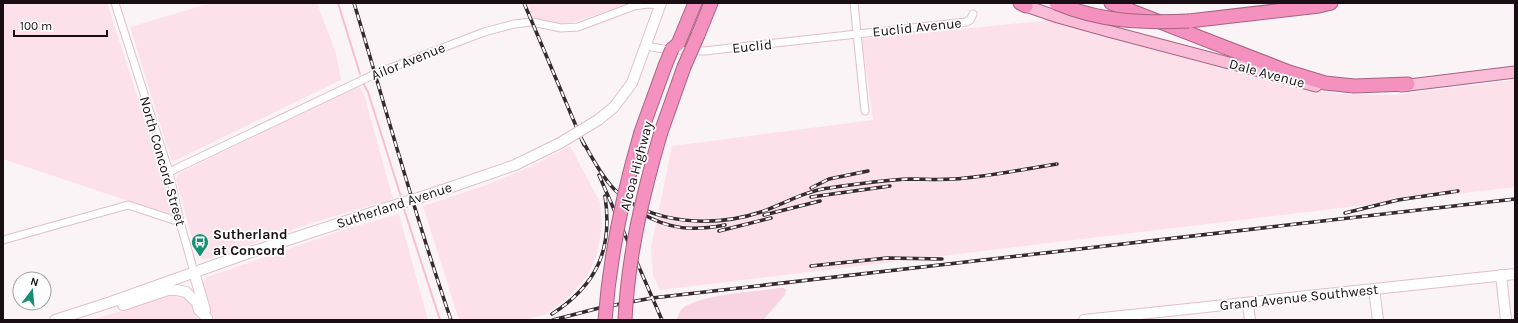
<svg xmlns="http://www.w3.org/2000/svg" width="1518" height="323" font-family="Karla,sans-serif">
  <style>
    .built { fill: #fce1eb }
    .green { fill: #f8d3e2 }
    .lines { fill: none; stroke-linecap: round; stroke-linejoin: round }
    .stream { stroke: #f8bdd5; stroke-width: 2 }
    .street-casing { stroke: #e1bfcc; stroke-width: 9 }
    .secondary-casing { stroke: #e1bfcc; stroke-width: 12 }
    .primary-casing { stroke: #a86382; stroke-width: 13 }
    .highway-casing { stroke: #a86382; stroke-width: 15 }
    .street { stroke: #fff; stroke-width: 7 }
    .secondary { stroke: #fff; stroke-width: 10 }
    .primary { stroke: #f9bdd8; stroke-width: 11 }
    .highway { stroke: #f591be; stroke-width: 13 }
    .rail-casing { stroke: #352a2f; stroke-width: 3.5 }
    .rail { stroke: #fff; stroke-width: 2; stroke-dasharray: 6; stroke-linecap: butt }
    .secondary-bridge-casing { stroke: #e1bfcc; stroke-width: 12; stroke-linecap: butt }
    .highway-bridge-casing { stroke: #a86382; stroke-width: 15; stroke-linecap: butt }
    .secondary-bridge { stroke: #fff; stroke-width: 10 }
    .highway-bridge { stroke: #f591be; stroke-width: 13 }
    .labels { text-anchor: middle; stroke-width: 3.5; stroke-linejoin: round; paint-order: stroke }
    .street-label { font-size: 14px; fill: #190e13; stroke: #fff }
    .poi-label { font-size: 14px; font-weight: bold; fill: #190e13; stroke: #fff; text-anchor: start }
  </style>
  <rect width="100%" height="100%" fill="#fbf4f7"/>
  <g class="built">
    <path d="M3,3h104l53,163 13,50 -170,-57z"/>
    <path d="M211,3h106l19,50 5,27 -169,82 -42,-135z"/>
    <path d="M527,3h107l-61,19 -15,2 -25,-6z"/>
    <path d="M1050,20l239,67 53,7 52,1 121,-15v107l-855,103 -7,-14 -2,-28 21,-102 201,-26 -11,-81z"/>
    <path d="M359,86l5,8 29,105 -78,23 -104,36 -9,1 -6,-6 -20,-74 3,-6z"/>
    <path d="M570,146l30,56 2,26 -6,29 -9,19 -20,23 -21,15 -20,6h-67l-36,-114 63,-21 44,-18z"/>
    <path d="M399,214l29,106h-214l-11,-36 4,-7 142,-49z"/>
    <path d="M177,294l7,3 6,6 4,6 4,11h-107z"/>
  </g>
  <path class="green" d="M779,288h5l2,2 -1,5 -22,25h-86c1,-4 2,-8 5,-11 17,-15 74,-17 97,-21z"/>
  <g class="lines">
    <g class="stream">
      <path d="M338,3l22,71"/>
      <path d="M363,83l5,9 34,108"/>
      <path d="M403,206l37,114"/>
    </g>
    <g class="street-casing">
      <g id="street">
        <path d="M115,3l54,169 11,50 14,50"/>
        <path d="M854,3l11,108"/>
        <path d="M646,46l23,4 35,1 262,-29 4,-2 3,-6"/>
        <path d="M169,172l206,-98 109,-42 30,-8 18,-2 29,6 17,-1 56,-21 14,-2 13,1"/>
        <path d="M3,240l125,-35 52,17"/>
      </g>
    </g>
    <g class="secondary-casing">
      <g id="secondary">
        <path d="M598,120l16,-13 18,-24 29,-80"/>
        <path d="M434,193l81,-28 45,-22"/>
        <path d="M194,272l11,38"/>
        <path d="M1501,275l5,45"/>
        <path d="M1374,289l4,31"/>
        <path d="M1248,303l2,17"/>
        <path d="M123,305l45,-15h9l9,2 11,11 2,7 8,8"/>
        <path d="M55,320l53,-17 146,-52 132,-43"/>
        <path d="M1084,320l431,-46"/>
      </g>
    </g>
    <g class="primary-casing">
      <g id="primary">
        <path d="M1026,6l32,11 50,14 208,55"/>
        <path d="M1401,86l114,-14"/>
      </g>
    </g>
    <g class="highway-casing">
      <g id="highway">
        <path d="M1020,3l6,3"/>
        <path d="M1111,3l178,69 36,11 29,3 54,-2"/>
        <path d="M1189,21l130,-15 12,-3"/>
        <path d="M698,35l13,-32"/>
        <path d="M672,49l6,-5 17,-41"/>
        <path d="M641,132l24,-66"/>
        <path d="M661,132l23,-65"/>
      </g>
    </g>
    <use href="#street" class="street"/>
    <use href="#secondary" class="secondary"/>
    <use href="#primary" class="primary"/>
    <use href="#highway" class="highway"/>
    <g class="rail-casing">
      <g id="rail">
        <path d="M354,3c32,106 61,213 97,317"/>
        <path d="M524,3l60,142"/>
        <path d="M582,140c10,17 19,36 33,50 36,36 101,37 146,22 23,-8 44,-21 68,-24 27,-4 54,-8 81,-9 14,0 28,1 43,0 34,-2 70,-10 104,-15"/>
        <path d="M599,175l63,145"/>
        <path d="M811,188l18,-9 39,-8"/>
        <path d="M811,197l79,-11"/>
        <path d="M641,213c29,17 52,18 84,12"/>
        <path d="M1345,213l53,-13 60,-9"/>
        <path d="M764,215l56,-14"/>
        <path d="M719,231l52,-13"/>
        <path d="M811,266l76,-8 55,1"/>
        <path d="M552,314c45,-29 61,-65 53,-118"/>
        <path d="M553,320l46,-12 53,-10 863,-99"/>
      </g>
    </g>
    <use href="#rail" class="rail"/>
    <g class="secondary-bridge-casing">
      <g id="secondary-bridge">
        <path d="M560,143l38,-23"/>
        <path d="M386,208l48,-15"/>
      </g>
    </g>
    <g class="highway-bridge-casing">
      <g id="highway-bridge">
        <path d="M1056,3c45,19 86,20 133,18"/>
        <path d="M665,66l7,-17"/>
        <path d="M684,67l14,-32"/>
        <path d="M605,320c5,-64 18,-127 36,-188"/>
        <path d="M625,320c3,-65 18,-126 36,-188"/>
      </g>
    </g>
    <use href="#secondary-bridge" class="secondary-bridge"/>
    <use href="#highway-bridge" class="highway-bridge"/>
  </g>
  <defs>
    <g id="bus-pin" transform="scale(0.9)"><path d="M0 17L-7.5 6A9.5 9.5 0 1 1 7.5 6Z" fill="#169074" stroke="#fff"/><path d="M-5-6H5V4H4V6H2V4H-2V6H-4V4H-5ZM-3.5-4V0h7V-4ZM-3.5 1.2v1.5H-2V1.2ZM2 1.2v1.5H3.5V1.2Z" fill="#fff"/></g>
  </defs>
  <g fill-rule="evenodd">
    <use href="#bus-pin" x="200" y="242"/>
  </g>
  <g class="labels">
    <g class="street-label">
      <text transform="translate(917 27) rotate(-6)" y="5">Euclid Avenue</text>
      <text transform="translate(752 46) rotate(-6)" y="5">Euclid</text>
      <text transform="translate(408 61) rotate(-22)" y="5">Ailor Avenue</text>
      <text transform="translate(1267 73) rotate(15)" y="5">Dale Avenue</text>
      <text transform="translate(163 161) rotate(74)" y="5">North Concord Street</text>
      <text transform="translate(636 166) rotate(-75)" y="5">Alcoa Highway</text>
      <text transform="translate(394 205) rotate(-18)" y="5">Sutherland Avenue</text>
      <text transform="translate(1299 297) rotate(-6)" y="5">Grand Avenue Southwest</text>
    </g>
    <g class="poi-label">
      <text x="213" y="239">Sutherland<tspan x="213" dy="16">at Concord</tspan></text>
    </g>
  </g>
  <rect width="1518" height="323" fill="none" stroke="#190e13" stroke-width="8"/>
  <g transform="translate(32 291) rotate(16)"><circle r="19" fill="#ffffff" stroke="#a39fa1"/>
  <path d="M0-3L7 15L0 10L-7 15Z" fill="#169074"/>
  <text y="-6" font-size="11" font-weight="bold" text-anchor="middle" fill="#190e13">N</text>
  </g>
  <path d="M14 30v6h93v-6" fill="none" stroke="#190e13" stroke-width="2"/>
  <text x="20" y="30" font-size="12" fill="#190e13" stroke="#ffffff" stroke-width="3" paint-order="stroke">100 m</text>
</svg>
